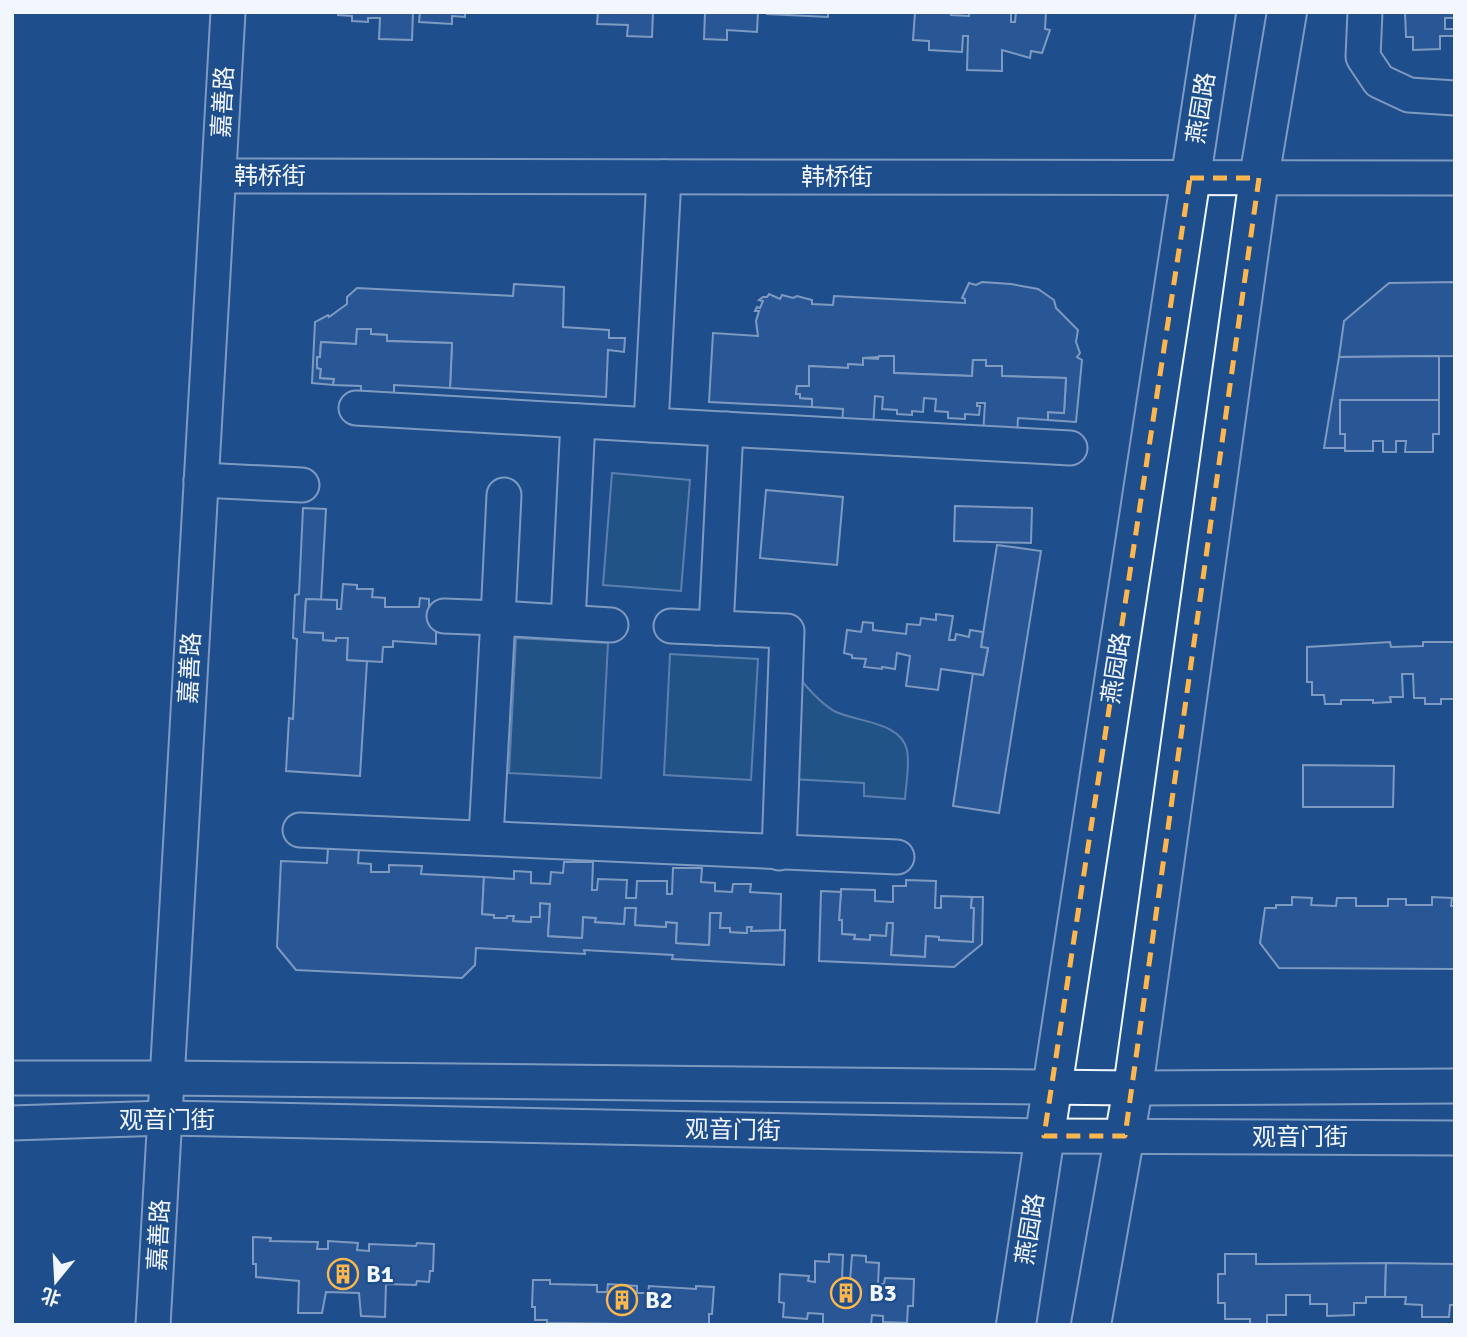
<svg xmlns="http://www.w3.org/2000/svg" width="1467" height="1337" font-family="Signika,'Noto Sans SC',sans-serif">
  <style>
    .green { fill: #245a82; stroke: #a8bbd7; stroke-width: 2 }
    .building { fill: #3563a3; stroke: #f2f6ff; stroke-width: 2 }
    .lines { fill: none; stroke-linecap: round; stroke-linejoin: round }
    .minor-casing { stroke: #f2f6ff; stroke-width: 37 }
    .major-casing { stroke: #f2f6ff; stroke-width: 42 }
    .minor { stroke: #1f4e8c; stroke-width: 33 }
    .major { stroke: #1f4e8c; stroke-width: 38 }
    .marked { fill: none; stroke: #ffb74d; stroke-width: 5; stroke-dasharray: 14 9; stroke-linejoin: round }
    .labels { text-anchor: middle; stroke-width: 5; stroke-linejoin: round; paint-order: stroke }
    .street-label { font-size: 24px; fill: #f2f6ff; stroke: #1f4e8c }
    .poi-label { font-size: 24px; font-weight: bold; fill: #f2f6ff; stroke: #1f4e8c; text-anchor: start }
  </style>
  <rect width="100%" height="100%" fill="#1f4e8c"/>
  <g class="green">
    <path d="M612,473l78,7 -9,111 -78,-6z"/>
    <path d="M516,638l92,5 -7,135 -92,-5z"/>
    <path d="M670,654l88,5 -7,121 -87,-5z"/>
    <path d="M795,673c11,13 24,29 39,38 21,11 67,10 73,39 3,14 -1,34 -2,49l-41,-3v-13l-72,-4z"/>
  </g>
  <g class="building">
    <path d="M338,12h75l-1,28 -33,-1 1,-21h-12v4l-16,-1v-5l-14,-1z"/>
    <path d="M420,12h45v5l-13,-1v8l-33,-2z"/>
    <path d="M598,12h55l-1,25 -25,-1 1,-11 -31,-1z"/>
    <path d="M688,12h70l-1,20 -30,-2v10l-23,-1 1,-26z"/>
    <path d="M767,12h61v5l-61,-3z"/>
    <path d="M915,12h36v3l18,1v-4h42v10h4l1,-10h30l-1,17 5,1 -8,23 -11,-2 -1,7 -28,-8v21l-35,-1 1,-34h-5l-1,16 -33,-2v-9l-16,-1z"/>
    <path d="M1405,12h50v6h-10v11h10v7h-15v13l-27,1v-13h-7z"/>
    <path d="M982,282l29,2 27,5 16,11 2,8 22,22 -2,12 4,11 -3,4 5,3 -6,62 -28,-2v-8l16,1 2,-35 -64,-2v-10h-16v-6h-13l-1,16 -78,-3v-17l-31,2v7l-15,-1v4l-39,-2v20h-12l-1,8h4v4l12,1v8l-103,-5 4,-69 45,3 -2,-15 3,-10h-4l2,-4 3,1 3,-7 -4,-1 4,-3h4l2,-3 11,5 2,-4 11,3 4,-2 15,4v4l21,1 1,-9 131,7v-4l-3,-1 7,-15 7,2z"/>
    <path d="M1455,282v74l-116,1 5,-36 45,-38z"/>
    <path d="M514,284l50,3 -1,40 46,3v8h16l-1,14 -16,-2 -2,47 -156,-9 2,-45 -65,-2v-6l-16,-1v-5h-14l-1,15 -35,-2 -1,15h-3v11l4,1 -1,9 14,1 -1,6 -21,-2 3,-61 13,-7 1,2 18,-13v-7l10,-9 156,8z"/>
    <path d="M357,329h14v5l16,1v6l65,2 -2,45 -56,-3v19l-34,-2 1,-16 -28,-1 1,-6 -14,-1 1,-9 -4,-1v-11h3l1,-15 35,2z"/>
    <path d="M879,356h15v17l78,3 1,-16h13v6h16v10l64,2 -2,35 -16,-1v8l-30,-2 -1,19 -34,-2 2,-32h-8v3h3l-1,9 -14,-1v5l-17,-1v-6l-13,-1 1,-12 -12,-1 -1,14 -11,-1v4l-15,-1v-4l-15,-1 1,-12 -8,-1 -2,33 -31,-2 1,-18 -31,-2v-8l-12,-1v-4h-4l1,-8h12v-20l39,2v-4l15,1v-7l15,1z"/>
    <path d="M1439,356v44h-99v34h5v14h-21l15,-91z"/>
    <path d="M1340,400h99v34h-6v18h-28l1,-11h-10v11h-13v-11h-10v10h-28v-17h-5z"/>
    <path d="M766,490l77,7 -6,68 -77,-7z"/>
    <path d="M955,506l77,2 -1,35 -77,-2z"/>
    <path d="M303,508l23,1 -5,91 -15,-1 -2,33 19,1v7l13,1v-3h12l-1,22 20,1 -7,115 -74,-5 3,-53 4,1 4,-80 -4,-1 2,-43 4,-1z"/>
    <path d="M997,545l44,6 -42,262 -46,-7 20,-133 10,2 5,-27 -7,-1z"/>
    <path d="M343,584l14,1v4h16l-1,8 13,1v9h34l1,-9 9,1v9l16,1 3,23 -12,-1v13l-43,-3v6h-10l-1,15 -35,-2 1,-22h-12v3l-13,-1v-7l-19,-1 2,-33 31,1v9h4z"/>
    <path d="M936,614l17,2 -4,24h6l1,-6 13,3 1,-7 13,2 -2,15 7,1 -5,27 -42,-6 -3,21 -32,-4 4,-30 -13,-3 -2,16 -13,-2v2l-18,-2 2,-8 -14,-1v-3l-8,-2 3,-23 14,2 2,-10 10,1v7l33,4 1,-10 13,1 1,-7 15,2z"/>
    <path d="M1390,642l1,5 32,-1v-4h32v57h-14v5h-16v-6h-11l-1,-24h-11l1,23h-13l1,5 -18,1v-3h-32v4h-16l-1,-9h-12v-13h-5v-35z"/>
    <path d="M1303,765l91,1 -1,41h-90z"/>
    <path d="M328,848l31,1 -1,14 13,1v8h18v-7l33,1 -1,8 63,3 -2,37 12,1v3h13v-2h7l-1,5 18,1v-5h9v-14l10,1 -2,32 34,2 1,-21 13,1 -1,4 29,2 1,-16h11l-1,17 31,2v-5l11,1 -1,20 33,2 1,-32h11l-1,15h10v4l17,1v-6h5l-1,4 34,-1 -1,35 -112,-6 1,-4 -89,-5 1,4 -109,-6 -1,17 -13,13 -166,-8 -19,-23 4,-86 46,2z"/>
    <path d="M564,862h29l-1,28h5l1,-11 29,1 -1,18h10l1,-17h30v13h5l1,-26h29l-1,14 14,1v8l17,1 1,-8h18l-1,8 31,2 -1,36 -29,1 1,-4h-5v6l-17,-1v-4h-10l1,-15h-11l-1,32 -33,-2 1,-20 -11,-1v5l-31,-2 1,-17h-11l-1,16 -29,-2 1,-4 -13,-1 -1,21 -34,-2 2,-32 -10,-1v14h-9v5l-18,-1 1,-5h-7v2h-13v-3l-12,-1 2,-37 30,2v-8l17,1v11l19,1 1,-12 12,1z"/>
    <path d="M906,880l30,1 -1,27h6v-12l31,1 -1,11h3l-1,34 -34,-2v-3l-13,-1 -1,21 -34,-2 2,-32h-6l-1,13 -16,-1v5l-16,-1 1,-4 -13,-1v-14h-3l2,-31 34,1v11l18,1v-16h13z"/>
    <path d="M821,891l20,1 -2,28h3v14l13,1 -1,4 16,1v-5l16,1 1,-13h6l-2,32 34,2 1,-21 13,1v3l34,2 1,-34h-3l1,-11h11l-1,47 -28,23 -135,-6z"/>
    <path d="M1292,897l20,1 -1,7 25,1 1,-8h19v8h32v-7h18v6h26v-8l20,1 -1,8h4v63l-176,-1 -19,-25 5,-35h11v-3h16z"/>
    <path d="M253,1237l18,1 -1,3 48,1 -1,7h11v-8l30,2 -1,7 12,1v-7l47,2 1,-3 17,1 -1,27h-3l-1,11 -12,-1 -1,4 -30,-1 -1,33 -24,-1 -2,-23 -33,-1 -4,21h-24l1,-32 -43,-4v-13h-3z"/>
    <path d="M829,1254l14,1 -1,25 8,1 2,-26 14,1v6l13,1 -1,21h6l1,-6 29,1 -1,27h-5l-1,17 -24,-1v-6l-11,-1 -1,10 -48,-1v-10l-15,-1 -1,6 -24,-2 1,-14 -5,-1 1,-28 29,2 -1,5 7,1v-21l14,1z"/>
    <path d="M1225,1254h31v10l130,-1 -1,34h-19v6h-12v12l-27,1v-12h-17v-9h-24v20h-19v9h-17v-5h-25v-16h-7v-29h7z"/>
    <path d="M1386,1263l69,1v41h-5l-1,12h-27v-12l-17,-1 1,-7h-21z"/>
    <path d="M533,1280h17v4l47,1v7h10l1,-8 29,2v7h11l1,-7 47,3v-3l18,1 -2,27h-3v11l-162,-2v-3h-12v-13h-3z"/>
  </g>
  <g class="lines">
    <g class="minor-casing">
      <g id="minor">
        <path d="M1365,12l-2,45 16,24 30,14 46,3"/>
        <path d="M219,176l1236,2"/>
        <path d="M664,177l-13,248 419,23"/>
        <path d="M356,408l295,17"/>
        <path d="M201,480l101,5"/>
        <path d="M444,616l54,2 6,-123"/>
        <path d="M568,622l10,-201"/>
        <path d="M671,626l116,5 -8,222"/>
        <path d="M716,628l10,-199"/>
        <path d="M300,830l597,27"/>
        <path d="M486,837l12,-219 113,7"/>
        <path d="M12,1078h155l966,10 322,-2"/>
        <path d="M12,1123l153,-5 879,18 411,2"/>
        <path d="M153,1325l75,-1313"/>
      </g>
    </g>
    <g class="major-casing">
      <g id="major">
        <path d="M1016,1325l200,-1313"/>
        <path d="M1091,1325l42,-237 126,-910 28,-166"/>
      </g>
    </g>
    <use href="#minor" class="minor"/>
    <use href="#major" class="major"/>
  </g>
  <path d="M0 0H1467V1337H0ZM1190,178h69l-134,958h-81z" fill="#1f4e8c" fill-opacity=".55" fill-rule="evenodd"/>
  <path class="marked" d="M1190,178h69l-134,958h-81z"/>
  <defs>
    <g id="building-ring" transform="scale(1.575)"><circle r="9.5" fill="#1f4e8c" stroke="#ffb74d" stroke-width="1.5"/><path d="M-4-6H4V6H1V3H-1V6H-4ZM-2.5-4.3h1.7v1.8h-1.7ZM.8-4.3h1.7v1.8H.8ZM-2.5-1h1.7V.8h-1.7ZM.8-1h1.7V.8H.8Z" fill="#ffb74d"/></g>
  </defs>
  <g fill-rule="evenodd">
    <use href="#building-ring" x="343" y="1274"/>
    <use href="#building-ring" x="846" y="1293"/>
    <use href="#building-ring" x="622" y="1300"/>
  </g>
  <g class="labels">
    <g class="street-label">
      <text transform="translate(223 102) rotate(-87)" y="8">嘉善路</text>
      <text transform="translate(1201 108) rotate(-81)" y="8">燕园路</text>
      <text x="270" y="184">韩桥街</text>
      <text x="837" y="185">韩桥街</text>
      <text transform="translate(190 668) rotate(-87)" y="8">嘉善路</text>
      <text transform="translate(1116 668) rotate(-81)" y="8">燕园路</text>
      <text x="167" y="1128">观音门街</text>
      <text transform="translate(733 1130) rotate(1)" y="8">观音门街</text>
      <text x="1300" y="1145">观音门街</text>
      <text transform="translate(1030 1229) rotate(-81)" y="8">燕园路</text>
      <text transform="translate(159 1235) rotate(-87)" y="8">嘉善路</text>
    </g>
    <g class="poi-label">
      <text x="366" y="1282">B1</text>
      <text x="869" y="1301">B3</text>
      <text x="645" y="1308">B2</text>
    </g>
  </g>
  <rect width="1467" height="1337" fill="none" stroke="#f2f6ff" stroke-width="28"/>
  <g transform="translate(56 1281) rotate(198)" stroke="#1f4e8c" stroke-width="5" paint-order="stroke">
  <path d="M0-5L12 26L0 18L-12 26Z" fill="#f2f6ff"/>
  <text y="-10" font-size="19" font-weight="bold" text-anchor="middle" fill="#f2f6ff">北</text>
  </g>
</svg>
